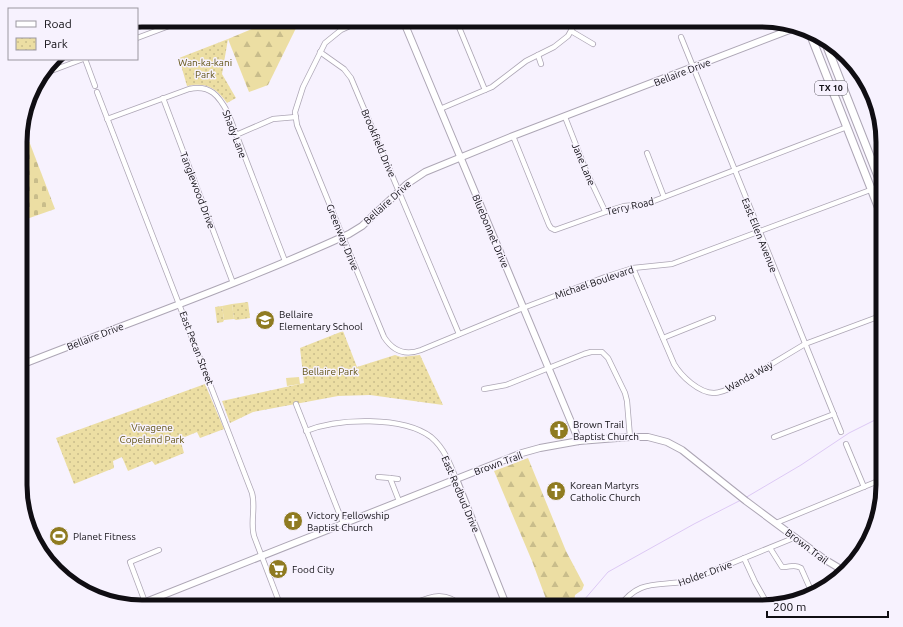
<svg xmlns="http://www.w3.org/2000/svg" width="903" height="627" font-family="Ubuntu,sans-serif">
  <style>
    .green { fill: #ecdea3 }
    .forest { fill: url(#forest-firs) }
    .cemetery { fill: url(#cemetery-stones) }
    .park { fill: url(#park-dots) }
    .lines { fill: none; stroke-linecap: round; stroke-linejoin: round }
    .stream { stroke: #ddc9f5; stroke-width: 1 }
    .street-casing { stroke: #ada6b5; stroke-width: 6 }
    .secondary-casing { stroke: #ada6b5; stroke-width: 8 }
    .primary-casing { stroke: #ada6b5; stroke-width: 9 }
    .street { stroke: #fff; stroke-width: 4.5 }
    .secondary { stroke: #fff; stroke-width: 6 }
    .primary { stroke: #fff; stroke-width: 7 }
    .labels { text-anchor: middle; stroke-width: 3; stroke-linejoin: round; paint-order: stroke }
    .shield { fill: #f7f2fe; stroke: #55525a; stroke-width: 1 }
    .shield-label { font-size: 9px; font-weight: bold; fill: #100e13 }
    .park-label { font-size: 10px; fill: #615314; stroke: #f7f2fe }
    .street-label { font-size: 10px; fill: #100e13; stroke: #f7f2fe }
    .poi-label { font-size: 10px; fill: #100e13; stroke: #f7f2fe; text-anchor: start }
    .rim { fill: none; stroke: #100e13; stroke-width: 5 }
  </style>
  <defs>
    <pattern id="forest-firs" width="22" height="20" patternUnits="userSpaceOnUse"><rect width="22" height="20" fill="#ecdea3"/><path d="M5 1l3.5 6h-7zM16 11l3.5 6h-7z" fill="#c9bd8b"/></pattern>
    <pattern id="cemetery-stones" width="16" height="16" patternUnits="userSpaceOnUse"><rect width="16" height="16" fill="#ecdea3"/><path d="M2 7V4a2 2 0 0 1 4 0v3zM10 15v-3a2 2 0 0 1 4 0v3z" fill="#c9bd8b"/></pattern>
    <pattern id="park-dots" width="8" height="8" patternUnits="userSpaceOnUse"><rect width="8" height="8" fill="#ecdea3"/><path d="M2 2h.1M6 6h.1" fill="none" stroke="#c9bd8b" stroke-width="1.8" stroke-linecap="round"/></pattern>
  </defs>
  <rect width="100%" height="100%" fill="#f7f2fe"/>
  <g class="green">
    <path d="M232,304l2,15 -10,1 -2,-14z"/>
    <path d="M299,377l1,7 -13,2 -1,-8z"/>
  </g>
  <g class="forest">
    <path d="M273,20h27l-32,65 -19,7 -21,-53z"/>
    <path d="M528,458l38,93 18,34 -2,5 -7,5 -1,8 -4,4h-21l-17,-46 -38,-90z"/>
  </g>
  <path class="cemetery" d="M24,128l31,81 -34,12v-92z"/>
  <g class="park">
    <path d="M228,39l-6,35 14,24 -9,5c-11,-16 -22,-21 -40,-17l-8,-28z"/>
    <path d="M248,302l2,16 -14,2 -2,-1 -2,-15z"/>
    <path d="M222,306l2,14 -1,2 -6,1 -2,-16z"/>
    <path d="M343,331l14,36 38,-12 6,2 19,-2 23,50 -73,-10 -32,1 -85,16 -23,11 -8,-22 82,-18 -4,-35z"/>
    <path d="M205,384l19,45 -24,9 -3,-6 -17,7 4,14 -29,12 -3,-4 -24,10 -6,-14 -9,4 1,7 -40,16 -18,-46z"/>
  </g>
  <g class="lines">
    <g class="stream">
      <path d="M745,498l56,-33 48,-32 34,-17"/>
      <path d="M578,607l30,-35 86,-48 47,-24"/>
    </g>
    <g class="street-casing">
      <g id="street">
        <path d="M363,20l-22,10 -16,13 -22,44 -8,25 2,13 87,212c9,14 21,19 37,13l102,-42 82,-31 28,-9 39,-4 209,-78"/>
        <path d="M456,20l29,70"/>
        <path d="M571,31l22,13"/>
        <path d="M681,37l160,395"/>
        <path d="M137,38l48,-18"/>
        <path d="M320,52l24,17 7,9 108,256"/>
        <path d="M538,55l3,9"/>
        <path d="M85,59l10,27"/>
        <path d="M43,74l40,-15"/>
        <path d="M97,92l155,401c4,15 -2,29 2,43l27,71"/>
        <path d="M163,98l70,185"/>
        <path d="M440,109l52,-22 34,-26 28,-14 14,-11 9,-16"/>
        <path d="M565,117l22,56 18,38"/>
        <path d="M107,119l82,-30c21,-5 30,7 39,24l57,148"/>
        <path d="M236,135l37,-16 23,-2"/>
        <path d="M513,136l36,89 2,3 4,2 59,-21 10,-3 22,-2 201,-77"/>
        <path d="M647,153l17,44"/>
        <path d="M633,268l41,96c7,12 25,29 40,29 7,0 15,-4 21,-7l70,-42 78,-29"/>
        <path d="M663,338l50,-20"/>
        <path d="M484,389l22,-4 78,-31 7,-2h11l6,6 17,35 2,8 3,36"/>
        <path d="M296,404l47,119"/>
        <path d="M306,431c32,-13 97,-15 125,6 13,11 19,26 25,42"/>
        <path d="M774,437l60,-23"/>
        <path d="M846,444l18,43"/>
        <path d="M378,477l12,1 9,23"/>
        <path d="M390,478l8,1"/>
        <path d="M776,523l107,-44"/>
        <path d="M770,548l12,19c7,1 12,-4 19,1l12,27"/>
        <path d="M744,558l11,24 13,23"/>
        <path d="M145,602l-15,-40 29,-12"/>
        <path d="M405,607c23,-9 38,-19 58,0"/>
        <path d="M491,607l14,-6"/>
        <path d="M619,607c21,-29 38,-20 69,-26l108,-44"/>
      </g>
    </g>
    <g class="secondary-casing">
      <g id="secondary">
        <path d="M403,20l176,421"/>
        <path d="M21,365c109,-43 221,-82 328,-131l13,-8 45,-42 18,-12 88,-36 287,-110"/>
        <path d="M456,479l51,128"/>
        <path d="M133,607l389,-154 18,-5 39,-7 51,-4h18l19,5 15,8 64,51 78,58 20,12"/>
      </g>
    </g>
    <g class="primary-casing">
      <g id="primary">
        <path d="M809,31l74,188"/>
        <path d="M824,39l59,150"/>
      </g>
    </g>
    <use href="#street" class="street"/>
    <use href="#secondary" class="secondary"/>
    <use href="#primary" class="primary"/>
  </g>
  <defs>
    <g id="school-disc" transform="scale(1)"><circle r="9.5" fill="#8f7b21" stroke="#f7f2fe"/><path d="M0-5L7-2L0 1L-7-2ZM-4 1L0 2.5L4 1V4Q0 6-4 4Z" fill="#fff"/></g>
    <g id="church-disc" transform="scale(1)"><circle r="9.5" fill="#8f7b21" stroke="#f7f2fe"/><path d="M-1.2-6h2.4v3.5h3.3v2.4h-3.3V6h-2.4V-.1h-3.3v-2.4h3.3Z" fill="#fff"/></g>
    <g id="stadium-disc" transform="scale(1)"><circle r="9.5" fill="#8f7b21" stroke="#f7f2fe"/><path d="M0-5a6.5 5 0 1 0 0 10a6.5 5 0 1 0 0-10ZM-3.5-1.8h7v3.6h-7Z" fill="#fff"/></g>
    <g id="supermarket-disc" transform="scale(1)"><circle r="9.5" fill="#8f7b21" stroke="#f7f2fe"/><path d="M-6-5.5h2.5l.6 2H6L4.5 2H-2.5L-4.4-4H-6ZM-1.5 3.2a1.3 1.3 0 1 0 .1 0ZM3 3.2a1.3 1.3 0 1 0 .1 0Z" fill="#fff"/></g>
  </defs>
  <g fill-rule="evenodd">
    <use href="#school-disc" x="265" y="320"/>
    <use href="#church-disc" x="559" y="430"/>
    <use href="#church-disc" x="556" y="491"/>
    <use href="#church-disc" x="293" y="521"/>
    <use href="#stadium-disc" x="59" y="536"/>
    <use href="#supermarket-disc" x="278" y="569"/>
  </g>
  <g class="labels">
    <rect class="shield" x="815" y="81" width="32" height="14" rx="3"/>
    <g class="shield-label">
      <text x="831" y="91">TX 10</text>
    </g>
    <g class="park-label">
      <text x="205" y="66">Wan-ka-kani<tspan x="205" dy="12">Park</tspan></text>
      <text x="330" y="375">Bellaire Park</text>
      <text x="152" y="431">Vivagene<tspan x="152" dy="12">Copeland Park</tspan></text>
    </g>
    <g class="street-label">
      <text transform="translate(682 72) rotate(-21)" y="4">Bellaire Drive</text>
      <text transform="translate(235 134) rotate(69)" y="4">Shady Lane</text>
      <text transform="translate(379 143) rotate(67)" y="4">Brookfield Drive</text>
      <text transform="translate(584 164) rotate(67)" y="4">Jane Lane</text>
      <text transform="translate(198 190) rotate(69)" y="4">Tanglewood Drive</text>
      <text transform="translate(387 202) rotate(-42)" y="4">Bellaire Drive</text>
      <text transform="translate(630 206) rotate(-13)" y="4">Terry Road</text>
      <text transform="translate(491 231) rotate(67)" y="4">Bluebonnet Drive</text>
      <text transform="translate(760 235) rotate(68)" y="4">East Ellen Avenue</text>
      <text transform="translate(343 237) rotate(68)" y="4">Greenway Drive</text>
      <text transform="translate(594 282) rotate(-19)" y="4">Michael Boulevard</text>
      <text transform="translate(95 336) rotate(-21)" y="4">Bellaire Drive</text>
      <text transform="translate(197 348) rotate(69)" y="4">East Pecan Street</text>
      <text transform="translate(749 376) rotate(-29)" y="4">Wanda Way</text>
      <text transform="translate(498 463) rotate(-20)" y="4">Brown Trail</text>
      <text transform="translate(461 494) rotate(67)" y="4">East Redbud Drive</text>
      <text transform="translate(807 546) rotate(37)" y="4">Brown Trail</text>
      <text transform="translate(705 573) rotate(-20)" y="4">Holder Drive</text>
    </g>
    <g class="poi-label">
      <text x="279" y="318">Bellaire<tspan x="279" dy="12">Elementary School</tspan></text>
      <text x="573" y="428">Brown Trail<tspan x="573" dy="12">Baptist Church</tspan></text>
      <text x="570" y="489">Korean Martyrs<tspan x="570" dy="12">Catholic Church</tspan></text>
      <text x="307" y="519">Victory Fellowship<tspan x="307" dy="12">Baptist Church</tspan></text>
      <text x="73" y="540">Planet Fitness</text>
      <text x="292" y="573">Food City</text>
    </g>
  </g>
  <path d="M0 0H903V627H0ZM142 27H761A115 115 0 0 1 876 142V485A115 115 0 0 1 761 600H142A115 115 0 0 1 27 485V142A115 115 0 0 1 142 27Z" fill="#f7f2fe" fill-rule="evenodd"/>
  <path class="rim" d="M142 27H761A115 115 0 0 1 876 142V485A115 115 0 0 1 761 600H142A115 115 0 0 1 27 485V142A115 115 0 0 1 142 27Z"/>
  <rect x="8" y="8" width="130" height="52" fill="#f7f2fe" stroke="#9b97a0"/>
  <rect x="16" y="21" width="20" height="6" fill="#ffffff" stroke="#9b97a0"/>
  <text x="44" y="28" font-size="12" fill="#100e13">Road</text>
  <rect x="16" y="38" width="20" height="12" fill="url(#park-dots)" stroke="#9b97a0"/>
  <text x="44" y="48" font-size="12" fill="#100e13">Park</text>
  <path d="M767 611v6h121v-6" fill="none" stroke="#100e13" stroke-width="2"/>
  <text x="773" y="611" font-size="12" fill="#100e13" stroke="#f7f2fe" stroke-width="3" paint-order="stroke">200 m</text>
</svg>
